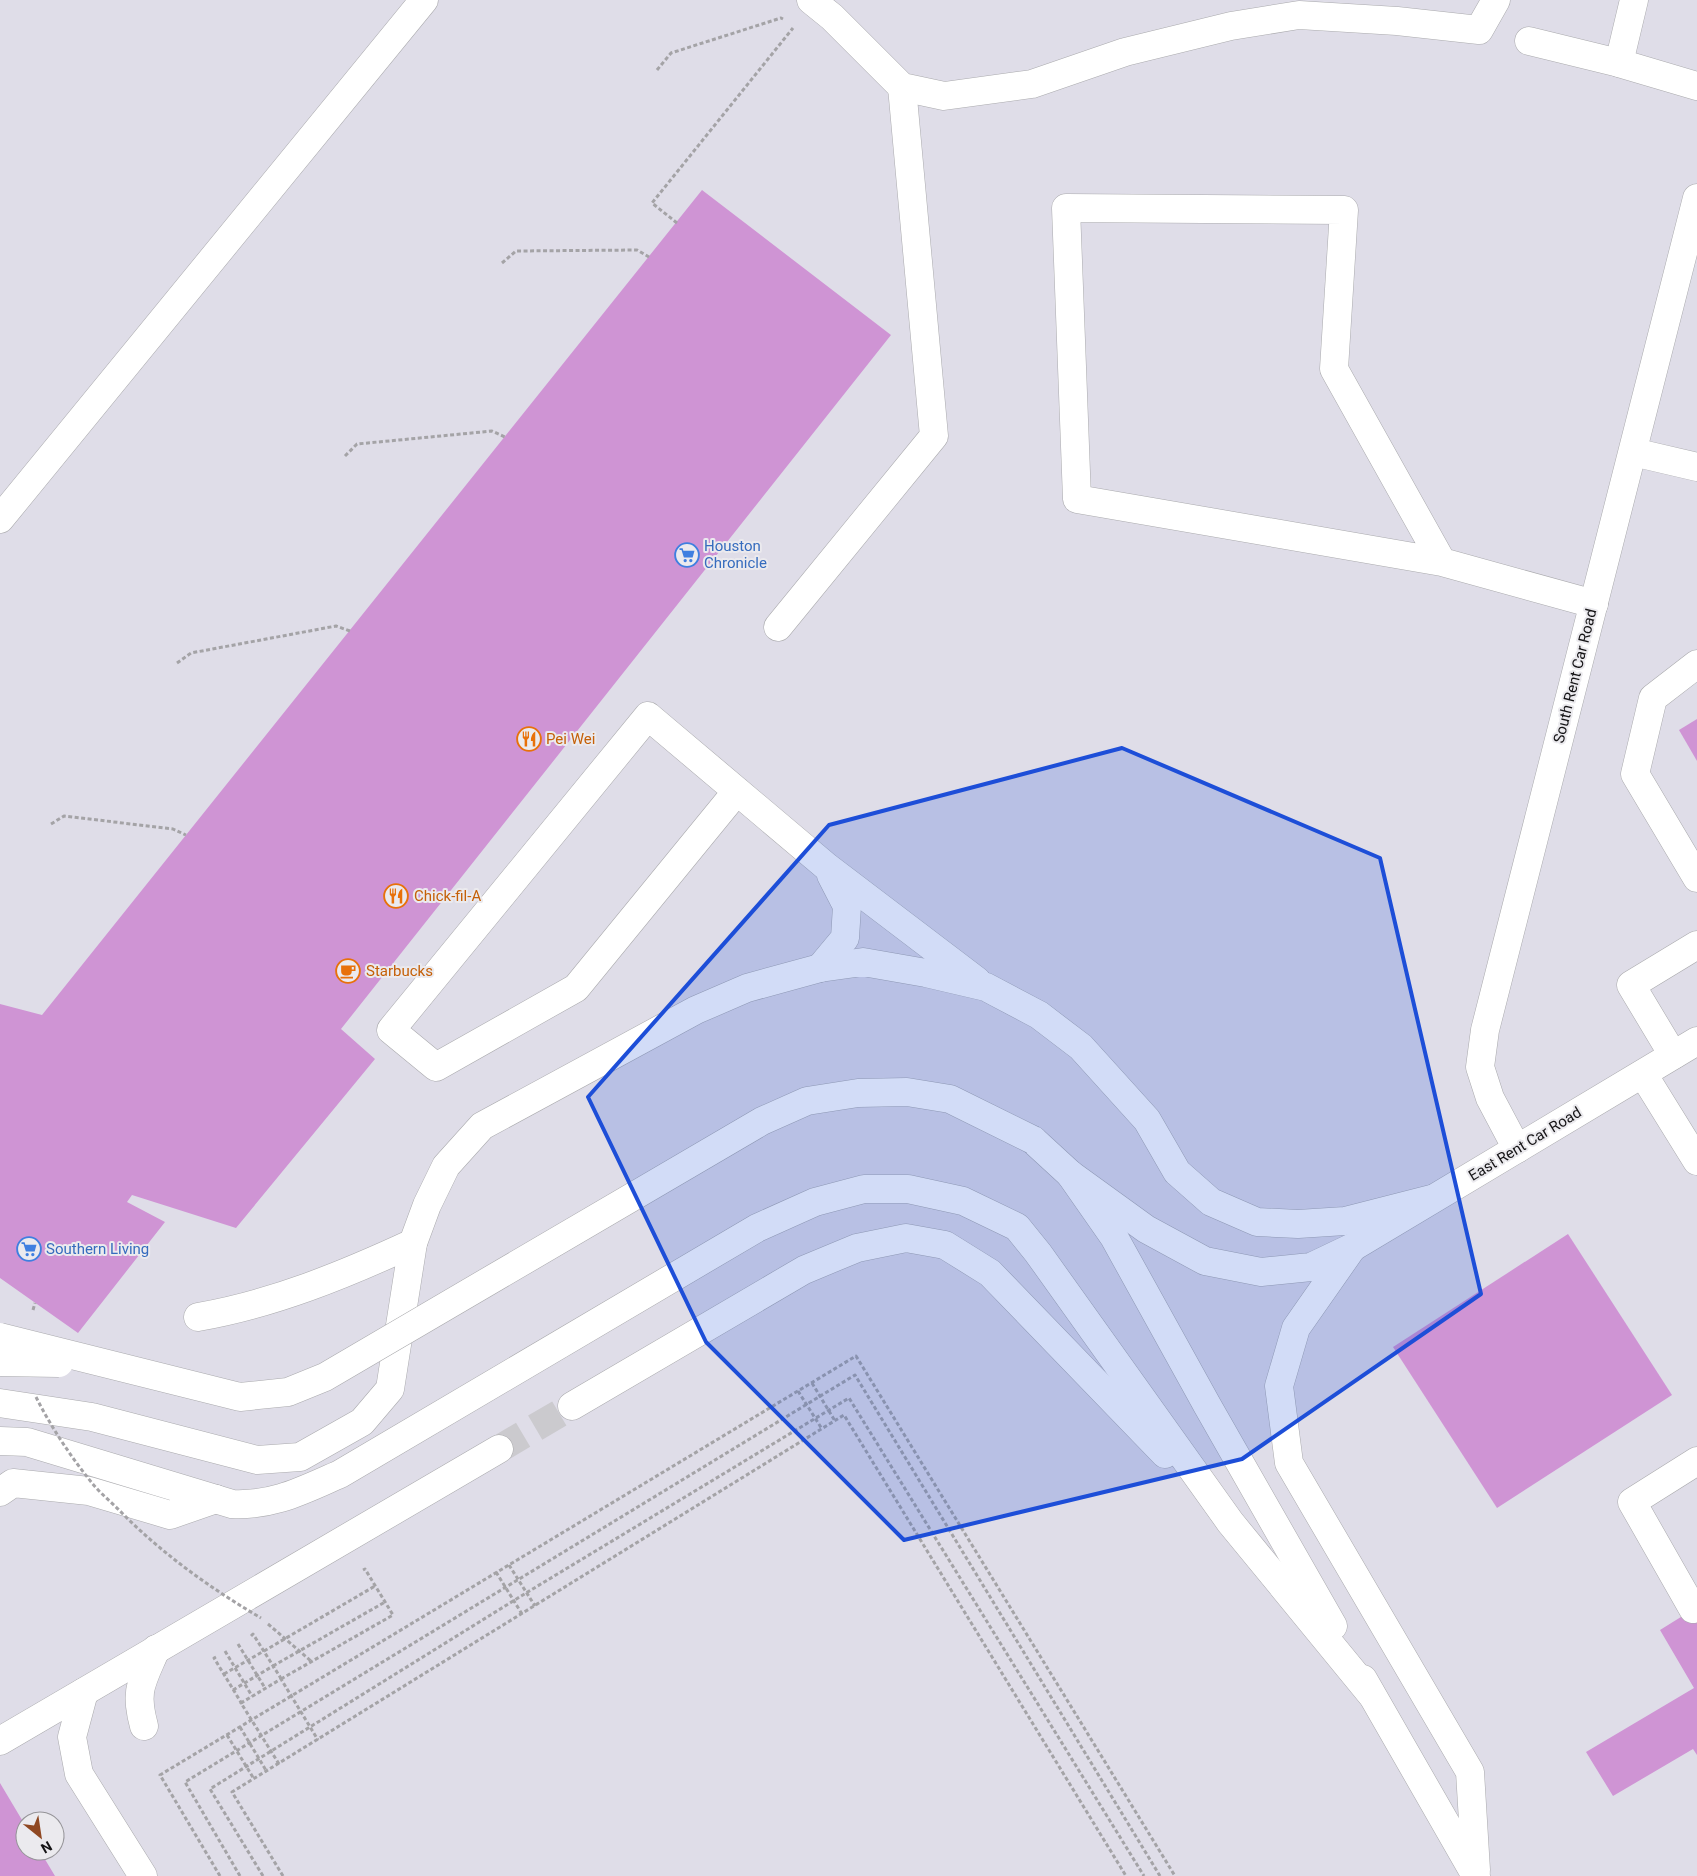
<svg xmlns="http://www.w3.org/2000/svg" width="1697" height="1876" font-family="Roboto,sans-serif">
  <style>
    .built { fill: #dfdde8; fill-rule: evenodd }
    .building { fill: #cf94d4 }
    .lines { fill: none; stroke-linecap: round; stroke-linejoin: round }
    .minor-tunnel { stroke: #cbcace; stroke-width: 28; stroke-dasharray: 28 14; stroke-linecap: butt }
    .minor-casing { stroke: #aaaaad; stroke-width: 29 }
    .path { stroke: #a4a3a6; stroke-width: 3; stroke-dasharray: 4 2.5; stroke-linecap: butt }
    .minor { stroke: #fff; stroke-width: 28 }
    .minor-bridge-casing { stroke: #aaaaad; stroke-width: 29; stroke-linecap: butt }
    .path-bridge { stroke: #a4a3a6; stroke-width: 3; stroke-dasharray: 4 2.5; stroke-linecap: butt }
    .minor-bridge { stroke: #fff; stroke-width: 28 }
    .marked { fill: #1d4ed8; fill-opacity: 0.2; stroke: #1d4ed8; stroke-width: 4; stroke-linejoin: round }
    .labels { text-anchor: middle; stroke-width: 4; stroke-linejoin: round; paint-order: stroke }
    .shop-label { font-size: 15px; fill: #366cbe; stroke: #ebeaee; text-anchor: start }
    .street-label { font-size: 15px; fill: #151416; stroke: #ebeaee }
    .food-label { font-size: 15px; fill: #c56008; stroke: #ebeaee; text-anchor: start }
  </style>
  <rect width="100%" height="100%" fill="#ebeaee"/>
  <path class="built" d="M0,0h1697v1876h-1697zM25,1821h30v30h-30z"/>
  <g class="building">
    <path d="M702,190l189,145 -550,694 34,30 -139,169 -104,-33 -5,7 38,20 -87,111 -78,-55v-274l42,11z"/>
    <path d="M1697,719v42l-18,-31z"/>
    <path d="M1568,1234l104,161 -175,113 -104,-161z"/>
    <path d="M1697,1607v148l-4,-6 -80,47 -27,-44 108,-64 -34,-58z"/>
    <path d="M0,1783l25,42v26h15l15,25h-55z"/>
  </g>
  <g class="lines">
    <path class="minor-tunnel" d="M499,1449l73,-43"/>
    <g class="minor-casing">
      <g id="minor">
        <path d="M811,0l21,17 70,70 42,9 88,-12 93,-32 106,-26 68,-11 98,6 82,9 17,-30"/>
        <path d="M1529,41l90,22 78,23"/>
        <path d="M1619,63l15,-63"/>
        <path d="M1633,452l64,15"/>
        <path d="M0,519l424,-519"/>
        <path d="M1442,562l-108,-193 10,-159 -278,-2 11,291 365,63 152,42"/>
        <path d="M778,627l156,-191 -32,-349"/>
        <path d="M1697,664l-44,34 -18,76 62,104"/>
        <path d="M737,791l-161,197 -140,79 -45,-37 257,-314 179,151 150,114"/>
        <path d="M820,968l25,-30 2,-32 -16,-31"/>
        <path d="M1673,1055l-42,-70 66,-40"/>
        <path d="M1643,1074l54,87"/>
        <path d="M1033,1140l37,34 76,55 59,32 56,11 50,-5 42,-20 344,-206"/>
        <path d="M1517,1149l-27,-51 -10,-31 5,-37 212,-832"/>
        <path d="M1070,1174l44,63 93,168 126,221"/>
        <path d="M1352,1248l-56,80 -17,58 10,77 181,309 6,98"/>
        <path d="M198,1317c75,-13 146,-42 215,-74"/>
        <path d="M0,1403l92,14 165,43 43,-3 62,-35 28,-33 23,-146 14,-38 19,-39 36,-40 214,-116 51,-22 73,-20 43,-6 63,11 60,14 53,28 42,32 66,73 30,52 34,30 46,20 41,2 47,-3 86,-22"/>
        <path d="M572,1406l232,-136 53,-22 49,-10 39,7 45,28 175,181"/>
        <path d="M0,1441l27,1 205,62c42,2 71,-14 108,-30l417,-246 58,-26 49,-13h44l55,12 54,26 21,26 192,269 141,172"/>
        <path d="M0,1492l13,-9 76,8 81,24 46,-16"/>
        <path d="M1693,1609l-61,-107 65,-41"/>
        <path d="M1363,1679l113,197"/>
        <path d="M84,1692l-12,45 7,37 64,102"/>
        <path d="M144,1726c-10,-36 -2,-44 12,-77"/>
        <path d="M0,1741l499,-292"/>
      </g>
    </g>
    <g class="path">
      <path d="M657,70l14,-17 110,-35 2,1"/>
      <path d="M677,223l-25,-20 141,-175"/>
      <path d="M502,263l14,-12 121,-1 12,7"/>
      <path d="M345,456l12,-12 135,-13 13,6"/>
      <path d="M177,663l14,-10 145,-27 14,5"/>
      <path d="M51,824l13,-8 109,13 13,6"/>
      <path d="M33,1310l2,-7"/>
      <path d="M812,1383l23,38"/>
      <path d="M798,1391l24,38"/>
      <path d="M509,1565l26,41"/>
      <path d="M496,1572l26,42"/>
      <path d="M268,1624l43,37"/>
      <path d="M251,1636l2,-2 29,46"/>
      <path d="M238,1644l27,44"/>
      <path d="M225,1651l27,45"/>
      <path d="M264,1651l111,-65"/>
      <path d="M216,1657l-2,1 28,46"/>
      <path d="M273,1666l112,-64"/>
      <path d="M224,1674l40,-23"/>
      <path d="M281,1679l112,-64 -28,-46 -2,1"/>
      <path d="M233,1690l40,-24 1,2"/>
      <path d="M240,1727l27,45"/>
      <path d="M227,1735l27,44"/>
      <path d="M279,1764l-38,-61 40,-24 37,61"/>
      <path d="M220,1876l-60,-101 696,-419 319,520"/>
      <path d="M240,1876l-55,-94 670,-407 305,501"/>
      <path d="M263,1876l-53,-87 316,-196 323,-195 295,478"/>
      <path d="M283,1876l-51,-84 612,-377 282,461"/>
    </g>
    <use href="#minor" class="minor"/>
    <g class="minor-bridge-casing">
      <g id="minor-bridge">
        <path d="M0,1337l240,60 48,-5 37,-15 437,-256 45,-20 51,-8 49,-1 43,7 83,41"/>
        <path d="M0,1362l59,1"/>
      </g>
    </g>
    <path class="path-bridge" d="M36,1397c15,30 35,60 56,86 8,10 18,18 27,27 42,43 91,78 142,108"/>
    <use href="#minor-bridge" class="minor-bridge"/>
  </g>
  <path class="marked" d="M1122,748l258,110 101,436 -239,165 -338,81 -198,-198 -118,-245 241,-272z"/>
  <defs>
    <g id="supermarket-ring" transform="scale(1.25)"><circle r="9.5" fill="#ebeaee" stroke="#3f7fe0" stroke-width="1.5"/><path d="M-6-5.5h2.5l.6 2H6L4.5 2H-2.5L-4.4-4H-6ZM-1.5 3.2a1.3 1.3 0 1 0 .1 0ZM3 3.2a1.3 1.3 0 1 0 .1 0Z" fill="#3f7fe0"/></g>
    <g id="restaurant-ring" transform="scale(1.25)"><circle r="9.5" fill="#ebeaee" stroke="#e8710a" stroke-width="1.5"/><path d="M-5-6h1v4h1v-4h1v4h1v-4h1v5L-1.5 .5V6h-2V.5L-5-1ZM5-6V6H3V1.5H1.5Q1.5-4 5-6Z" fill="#e8710a"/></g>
    <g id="cafe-ring" transform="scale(1.25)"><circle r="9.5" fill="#ebeaee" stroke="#e8710a" stroke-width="1.5"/><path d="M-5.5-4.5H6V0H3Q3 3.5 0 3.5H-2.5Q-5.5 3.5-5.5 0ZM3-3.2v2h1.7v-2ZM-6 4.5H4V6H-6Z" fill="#e8710a"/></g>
  </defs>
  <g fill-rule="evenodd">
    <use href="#supermarket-ring" x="687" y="555"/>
    <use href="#restaurant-ring" x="529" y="739"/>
    <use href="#restaurant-ring" x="396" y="896"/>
    <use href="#cafe-ring" x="348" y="971"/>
    <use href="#supermarket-ring" x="29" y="1249"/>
  </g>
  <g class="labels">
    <g class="shop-label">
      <text x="704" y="551">Houston<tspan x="704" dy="17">Chronicle</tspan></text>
      <text x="46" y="1254">Southern Living</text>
    </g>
    <g class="street-label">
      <text transform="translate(1575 676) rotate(-76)" y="5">South Rent Car Road</text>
      <text transform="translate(1525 1144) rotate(-31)" y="5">East Rent Car Road</text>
    </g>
    <g class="food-label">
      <text x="546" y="744">Pei Wei</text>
      <text x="414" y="901">Chick-fil-A</text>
      <text x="366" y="976">Starbucks</text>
    </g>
  </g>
  <g transform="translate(40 1836) rotate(150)"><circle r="24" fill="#ebeaee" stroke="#959498"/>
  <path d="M0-4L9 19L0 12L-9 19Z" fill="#8f4822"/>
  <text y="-8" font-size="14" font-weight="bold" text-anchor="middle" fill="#151416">N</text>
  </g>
</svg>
